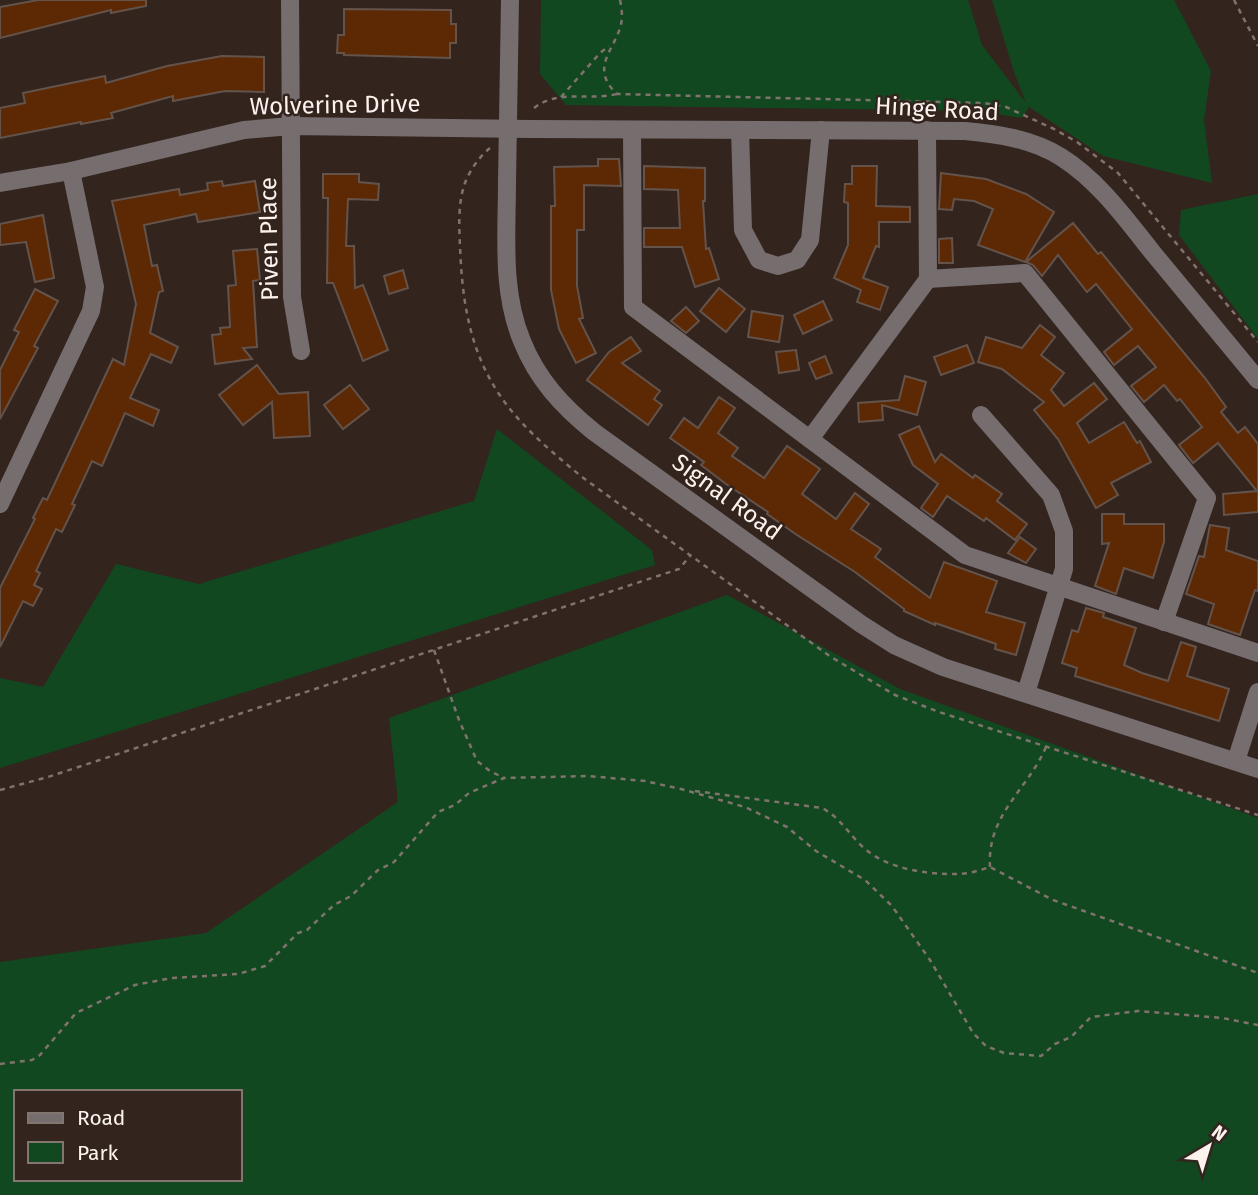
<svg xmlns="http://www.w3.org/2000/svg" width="1258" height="1195" font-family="'Fira Sans',sans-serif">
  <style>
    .green { fill: #124820; fill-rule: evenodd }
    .building { fill: #5c2904; stroke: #63534b; stroke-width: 2 }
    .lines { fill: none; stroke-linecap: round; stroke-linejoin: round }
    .path { stroke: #80736e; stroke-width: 2.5; stroke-dasharray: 5 5; stroke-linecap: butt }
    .minor { stroke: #766d6f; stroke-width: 18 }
    .labels { text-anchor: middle; stroke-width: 5; stroke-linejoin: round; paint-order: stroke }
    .street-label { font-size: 24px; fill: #fcf2ee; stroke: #33241e }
  </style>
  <rect width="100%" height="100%" fill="#33241e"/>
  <g class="green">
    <path d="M541,0h427l14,45 44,58 -12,-31 -22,-72h182l37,71 -7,49 8,63 -109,-27 -74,-49 -7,11 -45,-7 -411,-6 -26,-31z"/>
    <path d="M1258,194v145l-79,-104 2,-25z"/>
    <path d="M497,429l155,121 3,15 -655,203v-90l43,9 73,-123 83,20 275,-83z"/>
    <path d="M727,595l173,94 358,129v377h-1258v-233l206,-29 192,-131 -9,-84zM16,1092h224v87h-224z"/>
  </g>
  <g class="building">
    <path d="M38,0h108v6l-35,7v-3l-111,28v-31z"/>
    <path d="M344,9l107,1v14h5v19h-6v15l-106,-3v-2h-7l1,-18h6z"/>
    <path d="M222,56l42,1v35l-39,-1 -52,10v-5l-62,17 2,5 -32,6v-2l-81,16v-30l25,-5 -2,-10 82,-17 1,7 61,-17z"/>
    <path d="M598,159h21l2,27 -37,-1v45h-7v56l6,32 -4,1 17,34 -20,10 -17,-34 -8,-39v-84h4l-1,-39 44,-1z"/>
    <path d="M644,166l61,2v33h-2l3,48 3,-1 10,31 -24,8 -13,-40h-38v-19h36l-2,-38 -34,-1z"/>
    <path d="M852,166h25l-1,40 34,1v15h-31v25l-3,-1 -13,32 25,9 -8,23 -23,-8 4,-12 -27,-12 14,-33v-42l-4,-1 1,-18h7z"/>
    <path d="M941,173l45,6 40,15 28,18 -29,50 -47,-17 15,-36 -19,-8 -20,-2 -2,11 -13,-1z"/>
    <path d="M323,174h36v8l20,2 -1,16 -30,-1 -2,47h8l1,42 8,-3 25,65 -25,11 -30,-78h-6l1,-85h-5z"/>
    <path d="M222,181l1,5 32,-5 5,31 -62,10 -2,-8 -52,11 8,41 5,-1 6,26 -4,1 -9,41 28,14 -7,16 -20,-9 -21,44 29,12 -6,16 -28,-13 -23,53 -10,-5 -20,43 3,1 -13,27 -6,-3 -20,42 4,2 -6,12 8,4 -9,17 -10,-5 -23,46v-59l35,-69 -2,-1 10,-20 4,2 66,-141 11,6 12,-61 -24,-103 67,-12 1,6 28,-5 -1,-7z"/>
    <path d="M43,215l11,63 -19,4 -9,-40 -26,3v-21z"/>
    <path d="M1073,223l25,31 3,-2 26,32 78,94 21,29 -5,5 17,21 7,-6 13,17v68l-34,3 -1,-21 34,-3 -39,-48 -25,20 -14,-18 23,-18 -22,-28 -3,2 -13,-16 -20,17 -13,-16 25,-19 -18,-21 -24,19 -10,-13 28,-23 -36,-45 -9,8 -29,-37 -16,21 -9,-11 -7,-3z"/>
    <path d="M952,238l1,25h-14v-24z"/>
    <path d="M257,249l3,31 -7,1 4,66 -14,1 9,11 -37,5 -3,-29 9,-1 -1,-6 10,-1 -2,-41 8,-1 -3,-34z"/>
    <path d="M403,270l5,18 -19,6 -5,-18z"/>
    <path d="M719,288l26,21 -19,23 -26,-21z"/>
    <path d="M35,289l23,12 -24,45 4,2 -38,71v-49l19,-38 -5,-2z"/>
    <path d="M823,301l9,19 -29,14 -9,-19z"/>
    <path d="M686,307l13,14 -13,12 -15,-12z"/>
    <path d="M752,311l31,5 -4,26 -31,-5z"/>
    <path d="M1040,325l15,12 -14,18 23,18 -13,17 13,16 30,-23 13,16 -30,24 12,20 35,-21 13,21 3,-2 11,21 -40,21 7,12 -22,13 -38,-69 -24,-29 10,-8 -42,-33 -24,-7 8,-25 36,11z"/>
    <path d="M631,337l10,14 -19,12 38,28 -6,8 8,6 -14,20 -61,-45 22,-28z"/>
    <path d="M967,345l7,18 -33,12 -7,-18z"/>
    <path d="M796,350l3,20 -20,3 -3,-21z"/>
    <path d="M825,356l7,17 -16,6 -7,-16z"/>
    <path d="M257,365l22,29 29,-2 2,44 -36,2 -2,-36 -29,23 -24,-30z"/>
    <path d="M905,376l21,6 -9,33 -35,-10 1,15 -24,2 -1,-19 41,-3z"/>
    <path d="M350,385l19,24 -26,20 -19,-24z"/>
    <path d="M719,397l16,11 -17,25 20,15 -6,8 32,22 23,-32 33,23 -18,25 34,25 19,-26 14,11 -18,25 30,20 -6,8 55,41 14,-36 53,19 -11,31 39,11 -9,32 -21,-6 1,-5 -61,-21v2l-31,-14v-2l-49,-37 -58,-37 -30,-21 1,-2 -42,-28 -25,-19 3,-3 -34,-24 14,-20 14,10z"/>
    <path d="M919,426l16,36 6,-8 32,24 2,-3 27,19 -5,7 30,23 -12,16 -29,-22 -2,3 -37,-25 -14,21 -12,-9 17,-24 -25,-19 -14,-30z"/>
    <path d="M1102,514h22v10h40v18l-11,36 -29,-10 -8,26 -21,-8 14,-43 -7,1z"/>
    <path d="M1210,525l19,3 -3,22 32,11v30l-3,-1 -15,45 -32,-11 6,-20 -28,-10 13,-38 5,1z"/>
    <path d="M1020,537l16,12 -10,14 -18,-10z"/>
    <path d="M1086,608l18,5 -1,4 33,11 -12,37 18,8 26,8 13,-39 15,5 -9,29 42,13 -10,32 -144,-45 2,-8 -15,-5 10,-33 6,2z"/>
  </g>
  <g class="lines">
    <g class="path">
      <path d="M620,0c2,9 3,19 0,28 -7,23 -30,41 -3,66l367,9 22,4 48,22 23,13 41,31 140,169"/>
      <path d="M1234,0l24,46"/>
      <path d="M561,97l39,-44 9,-7"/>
      <path d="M534,108c24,-19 55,-7 83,-14"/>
      <path d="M490,148c-11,9 -20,22 -25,35 -7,19 -6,43 -5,63 2,53 9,103 39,148 22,33 53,58 83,83l249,180 64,38 44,17 319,103"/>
      <path d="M434,650l25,70 18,41 13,10 14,7"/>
      <path d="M0,790l48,-13 631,-208 11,-13"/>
      <path d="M695,791l127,17c22,12 28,30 47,44 21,17 62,23 89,22 11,0 22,-4 32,-7l63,33 205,73"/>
      <path d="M990,867c-3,-53 37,-76 56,-120"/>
      <path d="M0,1064l32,-4 8,-5 36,-42 59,-28 37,-7 66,-4 27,-8 33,-33 9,-3 27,-25 17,-9 27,-26 16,-8 44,-50 17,-7 14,-12 35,-15 84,-2 57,5 36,8 64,18 42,20 29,24 49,29 27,26 38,54 43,73 13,13 18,7 37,3 14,-12 16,-7 20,-20 47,-6 84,7 36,7"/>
    </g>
    <g class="minor">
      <path d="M290,0l2,297 9,54"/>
      <path d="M510,0c-1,61 -2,121 -3,182 0,52 -6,109 15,159 15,38 40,65 72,91l267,192 33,21 49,22 315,102"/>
      <path d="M632,130l1,177 332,248 293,98"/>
      <path d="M740,130l3,100 16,30 19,6 19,-6 13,-20 11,-110"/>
      <path d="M0,183l71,-12 173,-41 47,-4 240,3 434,2c33,3 67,8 96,26 38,24 65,62 92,96 35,42 70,85 105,127"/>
      <path d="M928,279l97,-6 182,225 -43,124"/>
      <path d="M981,415l70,80 13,36v38l-38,124"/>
      <path d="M810,439l118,-160 -1,-149"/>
      <path d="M0,504l91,-193 4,-24 -24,-116"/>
      <path d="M1236,761l22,-69"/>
    </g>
  </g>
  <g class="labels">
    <g class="street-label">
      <text transform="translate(335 105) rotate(-1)" y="8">Wolverine Drive</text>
      <text transform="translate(937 109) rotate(3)" y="8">Hinge Road</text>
      <text transform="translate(269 239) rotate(-91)" y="8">Piven Place</text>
      <text transform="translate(727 497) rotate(36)" y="8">Signal Road</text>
    </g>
  </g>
  <rect x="14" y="1090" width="228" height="91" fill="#33241e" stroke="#837671" stroke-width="2"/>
  <rect x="28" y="1113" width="35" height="10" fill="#766d6f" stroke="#837671" stroke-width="2"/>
  <text x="77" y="1125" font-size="21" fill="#fcf2ee">Road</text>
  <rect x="28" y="1142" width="35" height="21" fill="#124820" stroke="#837671" stroke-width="2"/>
  <text x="77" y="1160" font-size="21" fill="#fcf2ee">Park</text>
  <g transform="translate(1209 1146) rotate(38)" stroke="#33241e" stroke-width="5" paint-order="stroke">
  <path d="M0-5L12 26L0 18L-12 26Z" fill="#fcf2ee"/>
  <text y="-10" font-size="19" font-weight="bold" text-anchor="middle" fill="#fcf2ee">N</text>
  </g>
</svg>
